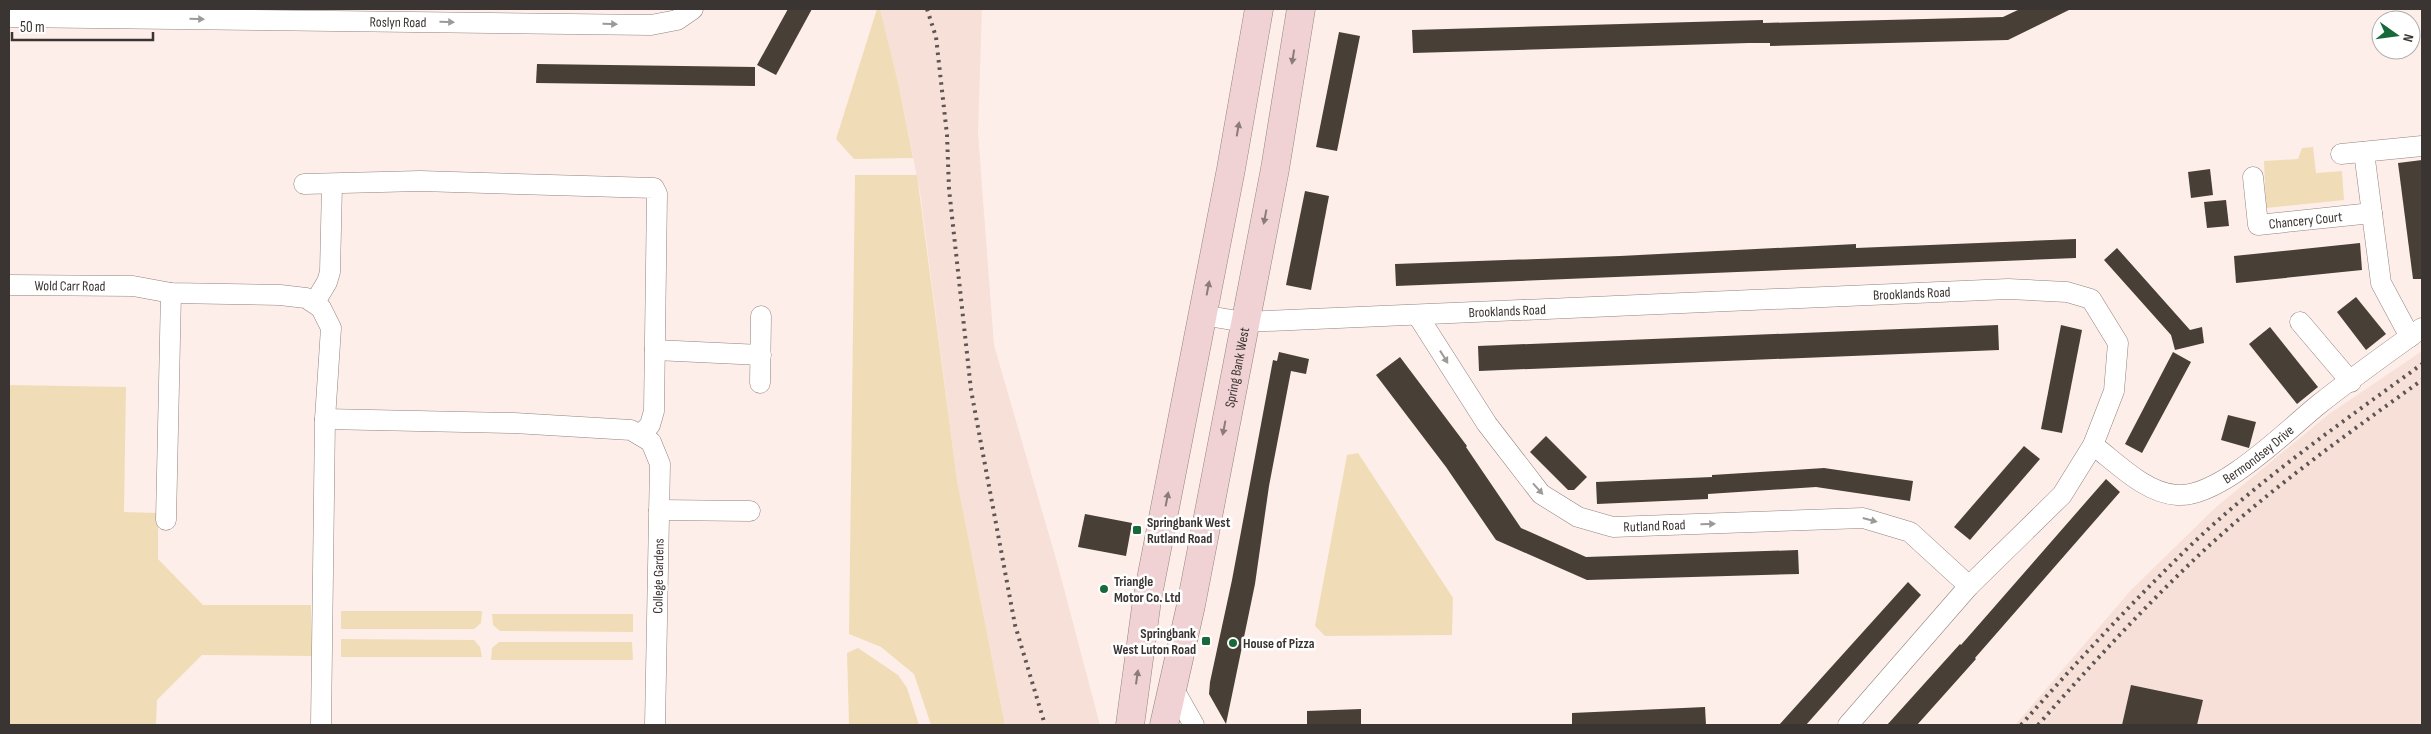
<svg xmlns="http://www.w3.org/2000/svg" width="2431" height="734" font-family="'Sofia Sans Condensed',sans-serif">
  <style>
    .built { fill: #f7e0d8 }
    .green { fill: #f0ddb7 }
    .building { fill: #483f37 }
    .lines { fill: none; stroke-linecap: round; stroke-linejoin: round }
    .street-casing { stroke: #91837e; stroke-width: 21 }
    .secondary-casing { stroke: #91837e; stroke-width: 29 }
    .street { stroke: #fff; stroke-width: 20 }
    .secondary { stroke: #f0d1d4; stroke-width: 28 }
    .rail { stroke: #5d5553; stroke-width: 4; stroke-dasharray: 2.5 5; stroke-linecap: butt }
    .oneway { fill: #9c9a98 }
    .oneway2 { fill: #8c7b7b }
    .poi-dot { fill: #18693a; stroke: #fff; stroke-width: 2 }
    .labels { text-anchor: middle; stroke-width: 5; stroke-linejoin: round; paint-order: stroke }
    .street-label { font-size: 14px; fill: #3a3432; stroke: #fff }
    .poi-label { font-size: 14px; font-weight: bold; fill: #3a3432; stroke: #fff; text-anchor: start }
  </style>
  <rect width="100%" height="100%" fill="#feeee9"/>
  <g class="built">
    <path d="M880,9h102l-4,124 16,212 64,221 42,159h-95l-48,-245 -37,-288 -22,-110z"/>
    <path d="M2422,351v374h-407l116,-135 84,-82 114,-94z"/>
  </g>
  <g class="green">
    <path d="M877,9h3l18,73 15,76 -59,1 -18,-20z"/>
    <path d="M2313,147l3,26 26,-2 2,29 -78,8 -2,-47 34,-2 4,-11z"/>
    <path d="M855,175h62l40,305 48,245h-74l-17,-51 -33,-27 -32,-13z"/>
    <path d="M9,385l117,2 -2,125 34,1v46l45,46h108l1,51 -110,-1 -45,45 -1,25h-147z"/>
    <path d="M1358,453l95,145 -1,37 -127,1 -10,-10 32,-171z"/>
    <path d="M341,611h141l-1,12 -7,6h-133z"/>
    <path d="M492,614h141v18l-133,-1 -7,-6z"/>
    <path d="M341,639l133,1 6,7 2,10h-141z"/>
    <path d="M499,642h133l1,18h-142l1,-12z"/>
    <path d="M858,648l40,27 9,13 12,37h-70l-2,-72z"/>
  </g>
  <g class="building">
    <path d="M788,9h24l-36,66 -19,-10z"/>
    <path d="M2020,9h51l-63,31 -238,6v-3h-21l-336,10 -1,-23 351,-10v3l240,-6z"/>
    <path d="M1339,32l21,4 -23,115 -21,-4z"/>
    <path d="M537,64l218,3v19l-219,-3z"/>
    <path d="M2422,160v119h-9l-15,-116z"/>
    <path d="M2210,169l3,26 -22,3 -3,-26z"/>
    <path d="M1305,191l24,5 -18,94 -25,-5z"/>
    <path d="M2226,200l3,26 -22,2 -3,-26z"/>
    <path d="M2076,239v19l-680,28 -1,-22 225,-8 236,-12v4z"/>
    <path d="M2360,243l2,27 -126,13 -2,-27z"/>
    <path d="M2117,248l73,82 12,-3 2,16 -29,7 -4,-15 -67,-75z"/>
    <path d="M2356,297l30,37 -20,16 -29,-38z"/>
    <path d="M1998,325l1,25 -520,21 -1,-25z"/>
    <path d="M2061,325l21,5 -20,103 -21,-4z"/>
    <path d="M2270,327l48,60 -21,17 -48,-60z"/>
    <path d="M1279,352l30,7 -3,15 -15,-3 -22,115 -14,98 -29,140 -17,-30 1,-12 22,-102 41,-220 4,1z"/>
    <path d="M2173,352l18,10 -49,91 -17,-9z"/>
    <path d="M1400,357l67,89 -1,1 55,81 65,29 212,-7 1,24 -212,6 -91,-40 -50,-73 -70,-92z"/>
    <path d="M2228,415l28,7 -7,26 -28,-8z"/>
    <path d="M1546,436l41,41 -13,13h-6l-38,-38z"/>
    <path d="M2024,446l16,13 -70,81 -16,-13z"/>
    <path d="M1824,468l89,13 -3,20 -94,-14 -108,7v5l-111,5 -1,-22 116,-5v-2z"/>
    <path d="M2106,479l14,13 -145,166 1,1 -59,66h-30l73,-81 1,1z"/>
    <path d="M1085,514l47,9 -6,33 -48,-9z"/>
    <path d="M1908,582l13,13 -115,130h-27z"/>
    <path d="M2131,685l72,15 -6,25h-75z"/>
    <path d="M1705,707l1,18h-134v-12z"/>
    <path d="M1361,709v16h-54v-14z"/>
  </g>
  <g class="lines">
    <g class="street-casing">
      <g id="street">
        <path id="s1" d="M9,17l642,8 26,-5 16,-11"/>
        <path d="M2364,152l17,131 29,54"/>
        <path d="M2341,154l81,-8"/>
        <path id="s2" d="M2253,177l5,48 114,-12"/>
        <path d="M304,184l116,-3 234,7 3,6 -3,217 -4,14 -10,10"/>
        <path id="s3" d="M9,285l124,1 38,7 109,2 26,3 15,10 10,20 -6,91 189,4 117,7 20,12 9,22 -5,261"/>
        <path d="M315,302l12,-20 3,-10 2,-87"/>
        <path id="s4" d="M1202,315l42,7 764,-33 59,3 24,7 27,44 -4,48 -21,54 -31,50 -93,91 -121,139"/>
        <path id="s5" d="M1418,316l69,108 54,70 37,23 35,10 250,-9 47,14 59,54"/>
        <path d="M2300,322l51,60"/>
        <path d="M655,350l106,5"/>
        <path d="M760,383l1,-67"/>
        <path id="s6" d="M2093,445c24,18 52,48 84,50 43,3 109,-64 141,-90 34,-27 69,-52 104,-77"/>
        <path d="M659,510l91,1"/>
        <path d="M166,520l5,-227"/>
        <path d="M1173,688l21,37"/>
        <path d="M321,725l4,-306"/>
      </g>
    </g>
    <g class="secondary-casing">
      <g id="secondary">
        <path d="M1130,725l17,-125 84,-431 28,-160"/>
        <path id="s7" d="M1164,725l27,-120 84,-436 26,-160"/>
      </g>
    </g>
    <use href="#street" class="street"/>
    <use href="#secondary" class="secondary"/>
    <g class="rail">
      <path d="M927,9l9,28 11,98 2,54 22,201 44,235 30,100"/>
      <path d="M2021,725c54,-61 110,-122 169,-179 70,-67 154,-125 232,-182"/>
      <path d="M2038,725c51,-58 105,-117 161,-170 69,-65 147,-120 223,-175"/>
    </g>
  </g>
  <defs><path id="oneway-solid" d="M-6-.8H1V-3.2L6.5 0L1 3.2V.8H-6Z" transform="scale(1.25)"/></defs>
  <g class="oneway">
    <use href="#oneway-solid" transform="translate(197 19) rotate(1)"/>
    <use href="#oneway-solid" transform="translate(447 22) rotate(1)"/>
    <use href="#oneway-solid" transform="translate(610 24) rotate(1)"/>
    <use href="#oneway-solid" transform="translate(1444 357) rotate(58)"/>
    <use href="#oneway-solid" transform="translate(1538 489) rotate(48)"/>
    <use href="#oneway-solid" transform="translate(1870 520) rotate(15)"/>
    <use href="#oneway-solid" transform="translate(1708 524) rotate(-1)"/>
  </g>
  <g class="oneway2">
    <use href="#oneway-solid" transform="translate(1293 57) rotate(99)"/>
    <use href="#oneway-solid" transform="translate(1238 129) rotate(-80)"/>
    <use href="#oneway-solid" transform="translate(1265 217) rotate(101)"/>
    <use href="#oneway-solid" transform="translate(1208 288) rotate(-79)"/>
    <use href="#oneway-solid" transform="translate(1224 428) rotate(101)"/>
    <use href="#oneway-solid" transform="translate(1167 499) rotate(-79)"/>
    <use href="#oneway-solid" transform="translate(1137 677) rotate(-82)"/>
  </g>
  <g class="poi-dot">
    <rect x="1132" y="525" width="10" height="10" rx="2.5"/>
    <circle cx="1104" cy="589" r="5"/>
    <rect x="1201" y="636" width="10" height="10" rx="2.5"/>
    <circle cx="1233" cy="643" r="5"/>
  </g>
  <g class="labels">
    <g class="street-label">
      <text dy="5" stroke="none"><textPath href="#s1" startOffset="389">Roslyn Road</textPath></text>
      <text dy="5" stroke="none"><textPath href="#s2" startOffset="96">Chancery Court</textPath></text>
      <text dy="5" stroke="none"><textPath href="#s3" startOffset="61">Wold Carr Road</textPath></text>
      <text dy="5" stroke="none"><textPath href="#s4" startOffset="711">Brooklands Road</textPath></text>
      <text dy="5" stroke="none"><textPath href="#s4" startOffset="306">Brooklands Road</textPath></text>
      <text dy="5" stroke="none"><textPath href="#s7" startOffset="365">Spring Bank West</textPath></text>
      <text dy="5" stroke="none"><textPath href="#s6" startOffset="192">Bermondsey Drive</textPath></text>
      <text dy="5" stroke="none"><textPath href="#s5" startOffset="338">Rutland Road</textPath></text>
      <text transform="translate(658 576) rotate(-89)" y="5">College Gardens</text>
    </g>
    <g class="poi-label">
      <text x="1147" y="527">Springbank West<tspan x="1147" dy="16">Rutland Road</tspan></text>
      <text x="1114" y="586">Triangle<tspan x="1114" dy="16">Motor Co. Ltd</tspan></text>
      <text x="1196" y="638" text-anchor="end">Springbank<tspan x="1196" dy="16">West Luton Road</tspan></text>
      <text x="1243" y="648">House of Pizza</text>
    </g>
  </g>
  <rect width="2431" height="734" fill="none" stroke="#3a3432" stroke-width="20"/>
  <g transform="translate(2396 35) rotate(104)"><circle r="24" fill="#ffffff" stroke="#b0aead"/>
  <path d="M0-4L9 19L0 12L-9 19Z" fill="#18693a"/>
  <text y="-8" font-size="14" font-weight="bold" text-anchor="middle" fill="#3a3432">N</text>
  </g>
  <path d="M12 32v8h141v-8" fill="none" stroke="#3a3432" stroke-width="2.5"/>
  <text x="20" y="32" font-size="15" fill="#3a3432" stroke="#ffffff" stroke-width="4" paint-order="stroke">50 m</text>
</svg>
